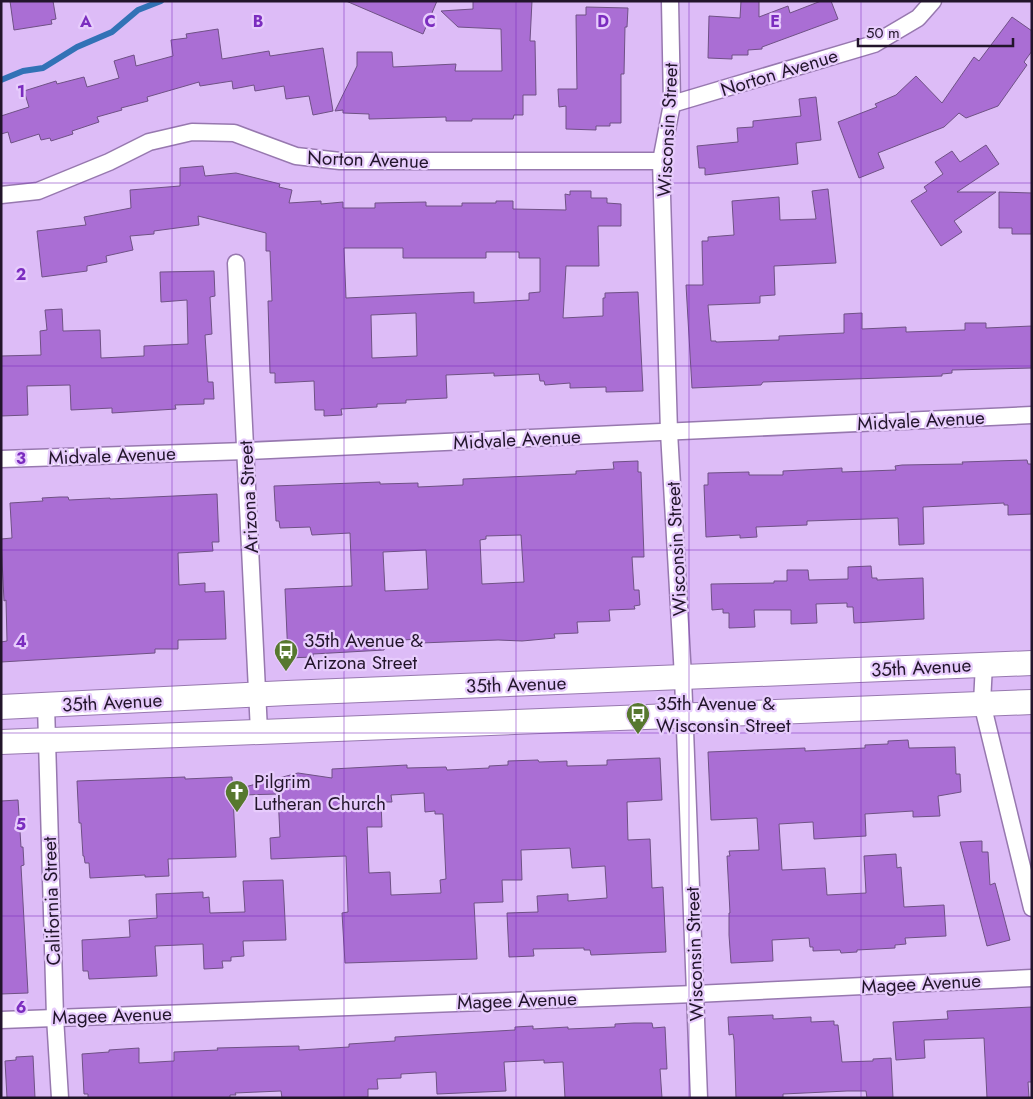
<svg xmlns="http://www.w3.org/2000/svg" width="1033" height="1099" font-family="Jost,sans-serif">
  <style>
    .lines { fill: none; stroke-linecap: round; stroke-linejoin: round }
    .stream { stroke: #3272b6; stroke-width: 6 }
    .building { fill: #aa6ed4; stroke: #6f5185; fill-rule: evenodd }
    .minor-casing { stroke: #9778af; stroke-width: 19 }
    .secondary-casing { stroke: #9778af; stroke-width: 26 }
    .minor { stroke: #fff; stroke-width: 16 }
    .secondary { stroke: #fff; stroke-width: 24 }
    .grid { fill: none; stroke: #7b2cbf; stroke-width: 1; stroke-opacity: 0.55 }
    .labels { text-anchor: middle; stroke-width: 4.5; stroke-linejoin: round; paint-order: stroke }
    .street-label { font-size: 19px; fill: #22152b; stroke: #e7ccfc }
    .poi-label { font-size: 19px; fill: #22152b; stroke: #e7ccfc; text-anchor: start }
    .grid-label { font-size: 16px; text-anchor: middle; font-weight: bold; fill: #7b2cbf; stroke: #e7ccfc; stroke-width: 4.5; stroke-linejoin: round; paint-order: stroke }
  </style>
  <rect width="100%" height="100%" fill="#ddbcf7"/>
  <g class="lines">
    <path class="stream" d="M1,80l22,-9 20,-3 34,-21 35,-15 26,-22 23,-9"/>
  </g>
  <g class="building">
    <path d="M10,1h43l3,18 -5,1 1,4 -38,6z"/>
    <path d="M346,1h91l-14,33z"/>
    <path d="M473,1h59l-2,40h5l1,54h-13v20h-9l-1,4h-41v2h-26v-4l-77,2v-5l-26,-1v-3l-8,1 22,-45v-14h35l1,15 63,-3 -1,7h47l-1,-42 -43,-2 -17,-16 32,-2z"/>
    <path d="M741,1h18v16l29,-11 2,7 31,-12h10l7,18 -76,28v2l-14,1v5h-16v4l-24,-1 1,-42 31,2z"/>
    <path d="M586,7l42,1 -1,19h-2l-1,47h-3v49h-11v3h-14v4l-30,-1v-23l-7,1 -1,-18h19l-1,-74h10z"/>
    <path d="M1012,17l20,14v20l-8,11 3,3 -29,41 -32,12 -7,-5 -15,14 -66,26 6,15 -25,10 -21,-56 39,-15 -2,-3 21,-9 20,-19 26,27 32,-46 5,4z"/>
    <path d="M218,29l4,30 47,-8 1,5 53,-8 10,63 -20,4 -4,-19 -23,3 -2,-13 -29,5 -1,-6 -21,4 -1,-8 -32,5 -1,-4 -52,15 1,4 -27,7 1,2 -25,7 2,5 -27,9 1,3 -22,7 -1,-3 -9,2 -2,-6 -28,9 -3,-11 -7,2v-18l28,-9 -5,-16 32,-10 1,3 27,-7 3,10 32,-9 -5,-17 20,-6 2,11 37,-10 -2,-16 16,-2 -1,-4z"/>
    <path d="M816,97l5,43 -25,3 2,21 -93,11v-7h-6l-2,-22 41,-4 -1,-14 16,-1v-6l48,-5 -2,-17z"/>
    <path d="M986,145l13,19 -42,28h39l-42,29 8,11 -21,14 -30,-45 16,-10 -3,-4 19,-13 -8,-12 17,-11 8,11z"/>
    <path d="M203,166l2,10 31,-3 44,11 -1,3 13,3 -3,13 32,-2v3l22,-2v6h32v-5l51,-1v4h36v-3h34v-2h17v8l53,1 -1,-16 5,1v-4h21v7h16v5l14,1v22h-23l1,40h-33l-3,52 40,-2v-18h2v-5l33,-1 5,99 -37,1v-5l-36,1v-5l-25,2 -1,-4h-4l-1,-7 -45,2v-3l-48,2 1,23 -41,2v3l-29,1v3l-36,2 1,6 -18,1v-6h-9l-1,-29 -39,2v-10h-5l-2,-72h4l-2,-50h-4v-18l-68,-17 1,9 -45,6v3l-24,2 3,14 -27,6 1,6 -20,4v5l-45,6 -5,-46 49,-6 -2,-8 47,-9 -1,-18 50,-4v-18zM344,248h59v10h83v-6h33v6h21v34l-11,1v7l-55,3v-11l-128,6zM416,313l1,43 -45,2 -1,-43z"/>
    <path d="M828,189l8,74 -62,3 1,29 -15,1v7l-52,2 3,36h5v1l63,-2v-4l65,-3v-19l18,-1v16l44,-2v5l59,-2v-7h21v5l46,-2v42l-80,2v3l-10,1v2l-179,6 -2,3 -69,3 -6,-103h17l-1,-44h6v-4l26,-2 -2,-34 47,-4 1,23 36,-1 -4,-28z"/>
    <path d="M999,192l33,1v41h-20v-6h-13z"/>
    <path d="M214,271l1,25 -5,1 2,37 -7,1 3,47h5l1,17h-10v5l-29,1 1,4 -64,4v-5l-41,2 -1,-25 -43,1 1,29 -27,1v-60l40,-1 -1,-24 7,-1 -2,-20 17,-1 1,22 37,-1 1,28 43,-2v-10l44,-2 -1,-44 -26,2 -1,-30z"/>
    <path d="M1027,460l1,4h4v50l-24,1v-10h-4v-2l-81,4 1,37 -25,1 -1,-27 -91,3v4l-51,2 1,10 -17,1v-3l-34,2 -2,-52h4v-12l41,-1v3h34v-4l59,-3v4l54,-2 -1,-4 7,-1 61,-1 -1,-2z"/>
    <path d="M638,461v11h3l3,85h-12l2,33h5l1,15 -6,1 1,3 -26,1 1,11 -33,1 1,11 -24,1 1,4 -33,3 -24,-1 -77,3v-4l-37,2v9l-71,4v3l-25,1 -3,-69 67,-3 -2,-53 -38,2 -2,-8 -30,1 -1,-7h-3l-2,-35 106,-4v2l38,-1v4l45,-2v-6l113,-5v-3l38,-2 -1,-7zM521,535l3,47 -42,2 -2,-44 6,-1v-3zM426,550l2,39 -43,2 -2,-39z"/>
    <path d="M217,494l2,48h-7l1,9 -35,2 1,32 26,-2v9l19,-1 2,48 -48,1v9h-23v4l-154,9v-20l6,-1 -1,-41 -2,1 -3,-62 11,-1 -2,-35 33,-2 -1,-3 18,-1h8l1,3 41,-2v1z"/>
    <path d="M871,566l1,12h5v2l46,-2 1,41 -70,4 -1,-16h-6v-4l-31,1 1,19 -26,1v-14h-37l1,17 -26,1v-15h-6v-4l-11,1 -1,-26 63,-1v-2h13v-11h21l1,10 39,-1v-12z"/>
    <path d="M908,740l1,8 46,-1 1,27h4l1,18 -23,4 2,20 -27,1v-6l-48,3 1,22 -52,3 -1,-17 -34,2 3,46 43,-2 2,27 39,-2 -2,-37 32,-2 1,14 4,-1 3,40 40,-2 2,31 -41,2 1,6 -11,1v3l-38,2v2l-16,1 -1,-3 -27,1v-4h-3l-1,-9 -37,2 1,21 -42,2 -2,-28v-22h1l-3,-57h3l-1,-5 30,-1 -2,-32 -46,2 -3,-68 97,-4v3l60,-3v-3l23,-1v-3z"/>
    <path d="M660,758l2,42 -35,2 1,38 22,-1 2,49 11,-1 3,65 -75,3 -1,-5h-6v-2l-51,1 1,7 -25,1 -2,-44 31,-1 -1,-16 31,-2v7l39,-3 -2,-32 -33,2 -2,-20 -49,2 1,30h-20l1,22 -29,1 3,56 -132,4 -3,-50 6,-1 -2,-56 -75,3 -1,-21 10,-1 -2,-43 -36,1 -1,-7 57,-15 34,5v-9l75,-4v3l39,-1 1,3 42,-2v-2l19,-1v-4l30,-1 1,2 28,-1v5l40,-1v-5zM424,793l1,19 10,-1v3h8l3,65 -6,1 1,13 -50,2 -1,-23 -21,1 -2,-46h15l-1,-25h11l-1,-7z"/>
    <path d="M185,777v2l47,-2 4,80 -68,2 1,17 -24,1v-2l-55,3 -1,-15h-4l-1,-7h-1l-2,-33h-2l-2,-42z"/>
    <path d="M18,800l3,47h2l1,18 -3,1 7,127 -27,1v-193z"/>
    <path d="M982,841v11h6l2,33 5,-2 15,57 -23,6 -27,-104z"/>
    <path d="M283,880l3,60 -43,1 1,15 -13,1v4h-9l1,7 -19,1 -1,-25 -48,2 2,30 -68,3 -1,-8h-5l-1,-31 48,-3 -1,-17 28,-2 -1,-24 47,-2v6l6,-1 1,16 35,-1 -2,-31z"/>
    <path d="M1032,1007v75h-4l1,16h-42l-3,-60 -60,2 1,18 -29,2 -3,-38 55,-3 -1,-8z"/>
    <path d="M773,1015v4l38,-2v5l23,-1v4h4l4,37 31,-1v-2l18,-1 2,40h-26l-1,-7h-19l-64,3v4h-47l-2,-58 -1,-6 -4,1 -1,-18z"/>
    <path d="M634,1023h18l1,5 12,-1 2,42h-7l2,29h-97l-2,-36 -19,1v-3l-40,2 2,29 -69,3 -1,-22 -35,2v4l-24,1 1,10h-10v8l-86,1 -1,-7 -46,2 1,2h-6v3h-142v-4h-4l-2,-40 27,-2v-2l30,-2v15l35,-2v-9l44,-2 -1,-2 82,-2v4l50,-3v-3l46,-3v-4l120,-7v-3l18,-1v3l35,-2v2l47,-2v-3z"/>
    <path d="M33,1056l2,42h-28l-2,-37 11,-1v-3z"/>
  </g>
  <g class="lines">
    <g class="minor-casing">
      <g id="minor">
        <path d="M670,1l2,103 -11,57 8,271 14,245 16,421"/>
        <path d="M672,104l202,-60 44,-26 15,-17"/>
        <path d="M1,195l37,-4 71,-29 40,-20 43,-10 42,1 62,23 44,5h321"/>
        <path d="M236,263l23,468"/>
        <path d="M1,459l245,-8 786,-36"/>
        <path d="M984,664l-2,39 50,205"/>
        <path d="M46,705l9,312 5,81"/>
        <path d="M1,1020l694,-26 337,-16"/>
      </g>
    </g>
    <g class="secondary-casing">
      <g id="secondary">
        <path d="M1,707l286,-14 745,-30"/>
        <path d="M1,742l1031,-40"/>
      </g>
    </g>
    <use href="#minor" class="minor"/>
    <use href="#secondary" class="secondary"/>
  </g>
  <path class="grid" d="M172,1v1097M344,1v1097M516,1v1097M689,1v1097M861,1v1097M1,183h1031M1,366h1031M1,550h1031M1,733h1031M1,916h1031"/>
  <defs>
    <g id="bus-pin" transform="scale(1.25)"><path d="M0 17L-7.5 6A9.5 9.5 0 1 1 7.5 6Z" fill="#57782f" stroke="#e7ccfc"/><path d="M-5-6H5V4H4V6H2V4H-2V6H-4V4H-5ZM-3.5-4V0h7V-4ZM-3.5 1.2v1.5H-2V1.2ZM2 1.2v1.5H3.5V1.2Z" fill="#fff"/></g>
    <g id="church-pin" transform="scale(1.25)"><path d="M0 17L-7.5 6A9.5 9.5 0 1 1 7.5 6Z" fill="#57782f" stroke="#e7ccfc"/><path d="M-1.2-6h2.4v3.5h3.3v2.4h-3.3V6h-2.4V-.1h-3.3v-2.4h3.3Z" fill="#fff"/></g>
  </defs>
  <g fill-rule="evenodd">
    <use href="#bus-pin" x="286" y="651"/>
    <use href="#bus-pin" x="638" y="714"/>
    <use href="#church-pin" x="237" y="792"/>
  </g>
  <g class="labels">
    <g class="street-label">
      <text transform="translate(779 72) rotate(-17)" y="7">Norton Avenue</text>
      <text transform="translate(667 130) rotate(-87)" y="7">Wisconsin Street</text>
      <text transform="translate(368 159) rotate(2)" y="7">Norton Avenue</text>
      <text transform="translate(921 420) rotate(-3)" y="7">Midvale Avenue</text>
      <text transform="translate(517 439) rotate(-3)" y="7">Midvale Avenue</text>
      <text transform="translate(112 455) rotate(-2)" y="7">Midvale Avenue</text>
      <text transform="translate(248 497) rotate(-93)" y="7">Arizona Street</text>
      <text transform="translate(676 549) rotate(-93)" y="7">Wisconsin Street</text>
      <text transform="translate(921 667) rotate(-3)" y="7">35th Avenue</text>
      <text transform="translate(516 684) rotate(-2)" y="7">35th Avenue</text>
      <text transform="translate(112 702) rotate(-3)" y="7">35th Avenue</text>
      <text transform="translate(51 901) rotate(-92)" y="7">California Street</text>
      <text transform="translate(694 954) rotate(-92)" y="7">Wisconsin Street</text>
      <text transform="translate(921 983) rotate(-3)" y="7">Magee Avenue</text>
      <text transform="translate(517 1000) rotate(-2)" y="7">Magee Avenue</text>
      <text transform="translate(112 1015) rotate(-2)" y="7">Magee Avenue</text>
    </g>
    <g class="poi-label">
      <text x="304" y="647">35th Avenue &amp;<tspan x="304" dy="22">Arizona Street</tspan></text>
      <text x="656" y="710">35th Avenue &amp;<tspan x="656" dy="22">Wisconsin Street</tspan></text>
      <text x="254" y="788">Pilgrim<tspan x="254" dy="22">Lutheran Church</tspan></text>
    </g>
  </g>
  <g class="grid-label">
    <text x="86" y="27">A</text>
    <text x="258" y="27">B</text>
    <text x="430" y="27">C</text>
    <text x="603" y="27">D</text>
    <text x="775" y="27">E</text>
    <text x="21" y="97">1</text>
    <text x="21" y="280">2</text>
    <text x="21" y="464">3</text>
    <text x="21" y="647">4</text>
    <text x="21" y="830">5</text>
    <text x="21" y="1013">6</text>
  </g>
  <rect width="1033" height="1099" fill="none" stroke="#22152b" stroke-width="5"/>
  <path d="M858 38v8h155v-8" fill="none" stroke="#22152b" stroke-width="2.5"/>
  <text x="866" y="38" font-size="15" fill="#22152b" stroke="#e7ccfc" stroke-width="4" paint-order="stroke">50 m</text>
</svg>
